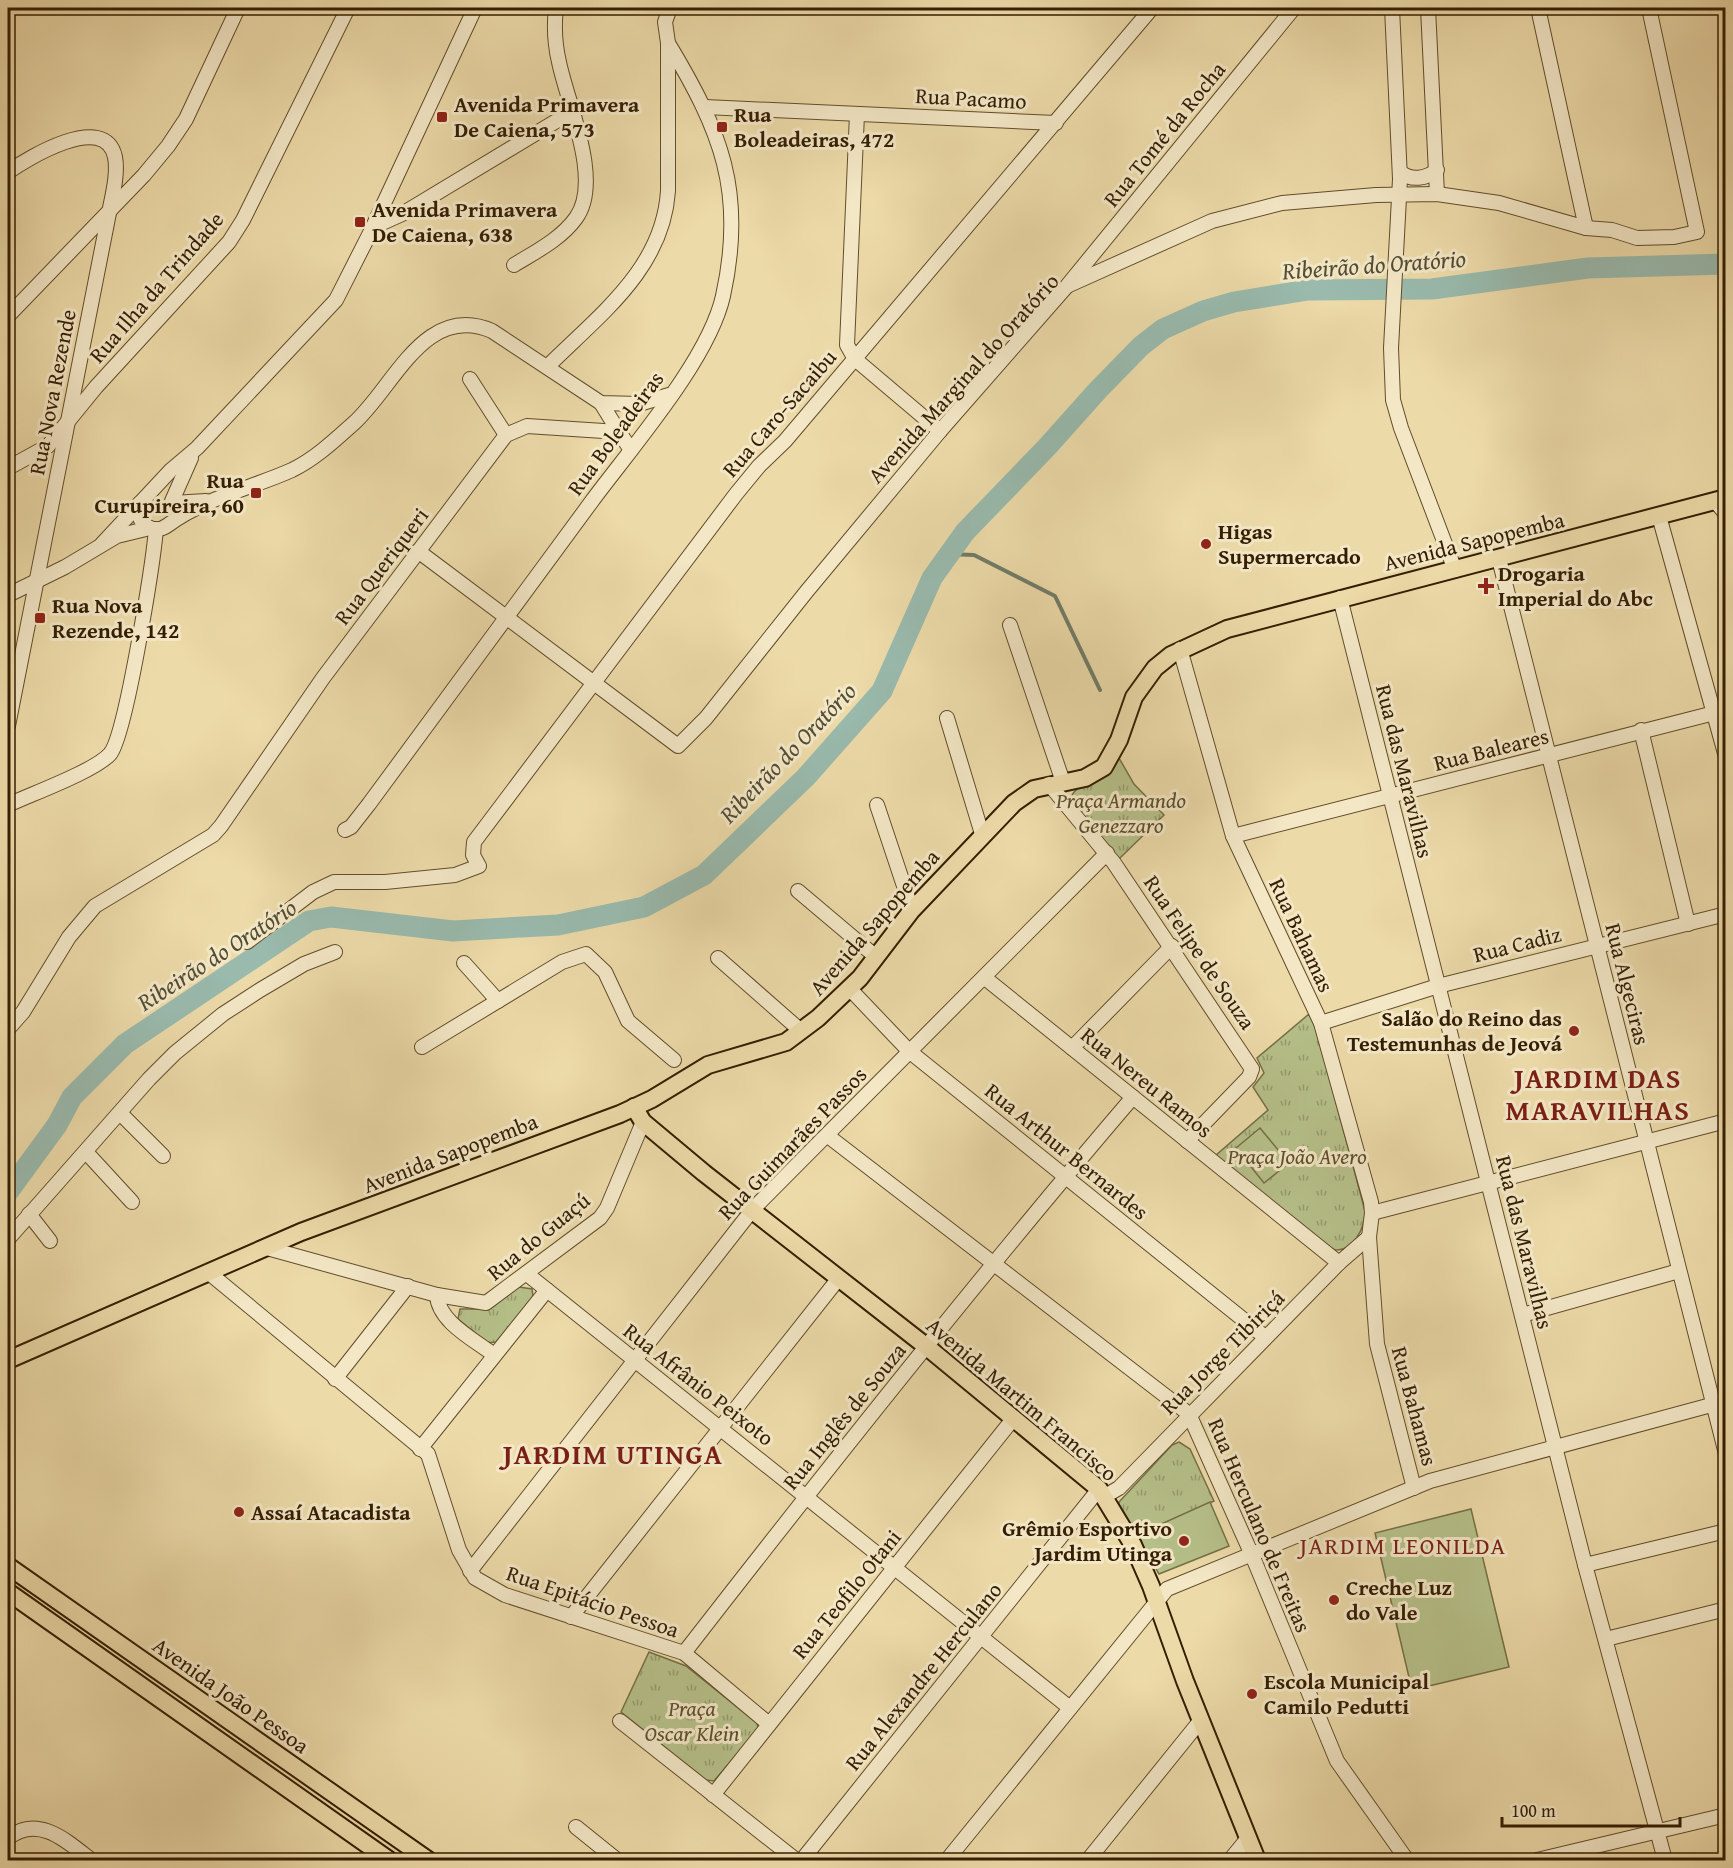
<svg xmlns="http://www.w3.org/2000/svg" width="1733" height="1868" font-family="'Gentium Book Plus',serif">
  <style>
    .park { fill: url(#park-tufts); stroke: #756f46; stroke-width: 1.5 }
    .garden { fill: #b6c089; stroke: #756f46; stroke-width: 1.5 }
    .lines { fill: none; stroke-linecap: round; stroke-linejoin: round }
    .stream { stroke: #717c69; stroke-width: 4 }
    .river { stroke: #99baad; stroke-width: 21 }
    .minor-casing { stroke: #624d2c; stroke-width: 16 }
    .major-casing { stroke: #341e02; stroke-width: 20 }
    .minor { stroke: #f3e7c6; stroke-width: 14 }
    .major { stroke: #ecdaa8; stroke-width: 16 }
    .poi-dot { fill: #8f2418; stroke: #f3e7c6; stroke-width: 2 }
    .labels { text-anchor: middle; stroke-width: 6; stroke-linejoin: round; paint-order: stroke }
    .street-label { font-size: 22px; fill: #341e02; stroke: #f3e7c6 }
    .poi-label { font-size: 22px; font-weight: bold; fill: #341e02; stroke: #f3e7c6; text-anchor: start }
    .park-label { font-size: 22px; font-style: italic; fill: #5b4f2a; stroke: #f3e7c6 }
    .water-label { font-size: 24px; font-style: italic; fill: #524d35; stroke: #f3e7c6 }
    .neighbourhood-label { font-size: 24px; letter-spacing: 1.5px; fill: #7a1f14; stroke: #f3e7c6 }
    .district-label { font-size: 28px; font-weight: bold; letter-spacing: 1.5px; fill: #7a1f14; stroke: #f3e7c6 }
  </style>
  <defs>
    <pattern id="park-tufts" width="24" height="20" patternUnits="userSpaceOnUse" patternTransform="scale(1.5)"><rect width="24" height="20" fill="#b6c089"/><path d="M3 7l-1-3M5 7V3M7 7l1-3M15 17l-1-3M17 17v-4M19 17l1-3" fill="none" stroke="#959b6e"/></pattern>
  </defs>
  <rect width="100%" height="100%" fill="#ecdaa8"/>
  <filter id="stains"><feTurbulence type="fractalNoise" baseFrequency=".00333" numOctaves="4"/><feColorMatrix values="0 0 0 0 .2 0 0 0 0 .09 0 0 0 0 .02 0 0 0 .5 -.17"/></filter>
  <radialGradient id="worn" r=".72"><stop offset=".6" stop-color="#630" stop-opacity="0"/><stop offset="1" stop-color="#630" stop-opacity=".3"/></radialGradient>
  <g class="park">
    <path d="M1119,758l15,26 30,31 -45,44 -49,-58c2,-18 38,-26 49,-43z"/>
    <path d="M1309,1014l8,17 48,180c1,16 -13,44 -33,38l-117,-93 53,-46 -15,-23 11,-14 -7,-15z"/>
    <path d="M519,1287l13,2 1,8 -37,45 -9,1 -29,-24 2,-10h25z"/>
    <path d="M1179,1442l11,7 24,52 -81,36 -15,-30 1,-5 53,-57z"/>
    <path d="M649,1652l37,14 71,57 1,6 -44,52 -8,-1 -85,-68z"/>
  </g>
  <g class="garden">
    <path d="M1260,1128l29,35 -25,20 -28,-35z"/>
    <path d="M1210,1502l19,44 -70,28 -22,-39z"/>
    <path d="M1471,1509l38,158 -97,23 -37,-157z"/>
  </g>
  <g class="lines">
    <path class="stream" d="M947,554l27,1 81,41 45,94"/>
    <path class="river" d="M8,1192l49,-67 15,-28 53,-53 184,-123 22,-4 122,14 105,-6 86,-18 60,-32 102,-98 76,-86 50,-113 33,-46 82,-85 51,-57 43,-44 22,-17 40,-18 31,-9 74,-12 124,-1 156,-21 138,-4"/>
    <g class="minor-casing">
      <g id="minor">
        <path d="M1392,8l8,171 -9,169 2,52 8,28 54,142"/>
        <path d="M1428,8l9,186"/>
        <path d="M1538,8l48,220"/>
        <path d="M705,107l351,16"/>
        <path d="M857,114l-10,231 8,14 85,72"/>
        <path d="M8,172c20,-14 97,-61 107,-15 3,16 -2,36 -5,51l-102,518"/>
        <path d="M1400,172c11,9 26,7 37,-2"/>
        <path d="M373,227l29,-13 171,-103"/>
        <path d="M514,265c21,-13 47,-26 62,-47 27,-37 -9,-116 -17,-156 -4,-17 -5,-37 -3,-54"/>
        <path d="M1069,285l143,-64 70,-18 94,-8 61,-1 62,9 87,25 26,2 25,8 37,-1 23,-5 -48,-224"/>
        <path d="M8,316l136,-141 24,-29 18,-27 52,-111"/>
        <path d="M548,366c51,-51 115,-97 120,-175v-148l-3,-21 5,-14"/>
        <path d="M470,379l36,56"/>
        <path d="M601,403l18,29"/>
        <path d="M8,468l40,-22 48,-59 133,-145 14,-22 105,-212"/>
        <path d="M172,501l19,-43"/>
        <path d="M1715,501l11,13"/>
        <path d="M140,503c-7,18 12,34 28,22 36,-27 84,-37 124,-55 23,-11 43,-30 62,-47 40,-36 71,-121 138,-92l109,72 38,1 30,-9"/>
        <path d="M173,503l33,-2"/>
        <path d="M1659,516l67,241"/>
        <path d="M102,544l69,-74 26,-22 139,-148 35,-69 104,-223"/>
        <path d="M418,551l260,195 28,-28 101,-127 133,-160 127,-145 227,-278"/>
        <path d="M1499,559l227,895"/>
        <path d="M8,595l57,-28 52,-31 33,-8"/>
        <path d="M1340,598l245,967 80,295"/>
        <path d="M1010,625l53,157"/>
        <path d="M1180,649l53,187 88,187 50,179 1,11 -3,24 8,107 37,144"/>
        <path d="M947,718l35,116"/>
        <path d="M1641,730l47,194"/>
        <path d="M1049,784l65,79 138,206 -3,8 -62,64"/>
        <path d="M8,805c23,-11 87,-34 102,-51 16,-19 43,-191 46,-225"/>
        <path d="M877,805l35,105"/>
        <path d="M345,830l6,-3 18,-23c75,-101 148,-202 223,-303 40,-54 117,-142 131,-205 23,-104 -2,-165 -55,-253"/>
        <path d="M1233,836l493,-126"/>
        <path d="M798,891l77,65"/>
        <path d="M247,942l66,-50 21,-10h51l70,-7 24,-9 -6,-11 1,-13 262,-348 23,-28 26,-25 367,-433"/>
        <path d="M718,958l83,73"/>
        <path d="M464,963l34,38"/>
        <path d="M985,978l354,285"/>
        <path d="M850,989l59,62 356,286"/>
        <path d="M1321,1023l117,-37 288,-72"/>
        <path d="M8,1029l15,-17 46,-75 26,-31 118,-71 8,-9 102,-148 183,-243 21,-9 92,6 12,18"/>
        <path d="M422,1047l140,-85 24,-8 19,18 23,49 46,39"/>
        <path d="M1072,1048l100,-102"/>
        <path d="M120,1113l43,43"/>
        <path d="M828,1136l361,278 63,141 85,206 70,99"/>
        <path d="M86,1152l46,50"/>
        <path d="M1372,1213l354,-92"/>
        <path d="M29,1214l21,27"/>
        <path d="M8,1239l141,-160 26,-26 48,-39 37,-24 44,-26 31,-12"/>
        <path d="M267,1248l170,47 49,8 114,-85 7,-10 36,-86"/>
        <path d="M208,1272l220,182 31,96 16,28 30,17 179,58 85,71"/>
        <path d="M527,1274l543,434"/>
        <path d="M437,1295c1,27 38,45 57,60"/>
        <path d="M1522,1315l157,-44"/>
        <path d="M335,1379l73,-93"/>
        <path d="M420,1449l127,-159"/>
        <path d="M1105,1496l14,-8 220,-225 30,-26"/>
        <path d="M1585,1565l141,-34"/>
        <path d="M470,1571l283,-362 354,-356"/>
        <path d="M571,1617l268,-339"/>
        <path d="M1606,1639l120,-30"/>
        <path d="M684,1653c146,-188 294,-375 449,-556"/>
        <path d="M620,1721l176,139"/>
        <path d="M713,1795l300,-376"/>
        <path d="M576,1827l41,33"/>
        <path d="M8,1838c30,-24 59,3 83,22"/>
        <path d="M802,1860l297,-371"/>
        <path d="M947,1860l220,-271 263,-108 296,-80"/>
        <path d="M1088,1860l113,-140"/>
        <path d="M1230,1860l18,-22"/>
        <path d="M1537,1860l189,-45"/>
      </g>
    </g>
    <g class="major-casing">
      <g id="major">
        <path d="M634,1107l9,15 61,51 223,174 172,142 34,56 18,41 34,95 72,179"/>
        <path d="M8,1360l293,-128 319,-118 32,-15 56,-34 78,-23 32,-24 42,-40 52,-68 102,-107 20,-14 51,-11 19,-11 15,-27 15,-43 21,-29 16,-13 56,-26 499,-131"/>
        <path d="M8,1566l420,294"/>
        <path d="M8,1592l381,268"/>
      </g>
    </g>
    <use href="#minor" class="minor"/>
    <use href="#major" class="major"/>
  </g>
  <g class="poi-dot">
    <rect x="436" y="111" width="12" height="12" rx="3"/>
    <rect x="716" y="121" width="12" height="12" rx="3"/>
    <rect x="354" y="216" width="12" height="12" rx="3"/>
    <rect x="250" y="487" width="12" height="12" rx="3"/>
    <circle cx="1206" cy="544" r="6"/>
    <path d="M1483 577h6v6h6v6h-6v6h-6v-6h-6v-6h6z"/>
    <rect x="34" y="612" width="12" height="12" rx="3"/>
    <circle cx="1574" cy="1031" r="6"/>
    <circle cx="239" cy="1512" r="6"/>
    <circle cx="1184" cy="1541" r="6"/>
    <circle cx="1334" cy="1600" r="6"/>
    <circle cx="1252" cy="1694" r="6"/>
  </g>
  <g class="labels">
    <g class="street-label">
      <text transform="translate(971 98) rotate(3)" y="8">Rua Pacamo</text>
      <text transform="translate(1164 134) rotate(-51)" y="8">Rua Tomé da Rocha</text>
      <text transform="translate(156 287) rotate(-49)" y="8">Rua Ilha da Trindade</text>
      <text transform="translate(963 378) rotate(-48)" y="8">Avenida Marginal do Oratório</text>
      <text transform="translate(52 392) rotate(-79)" y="8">Rua Nova Rezende</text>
      <text transform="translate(779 413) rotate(-49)" y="8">Rua Caro-Sacaibu</text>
      <text transform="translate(615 433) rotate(-54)" y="8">Rua Boleadeiras</text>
      <text transform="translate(1474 541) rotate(-14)" y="8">Avenida Sapopemba</text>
      <text transform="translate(381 566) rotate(-53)" y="8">Rua Queriqueri</text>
      <text transform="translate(1491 749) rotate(-14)" y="8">Rua Baleares</text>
      <text transform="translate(1405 771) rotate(76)" y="8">Rua das Maravilhas</text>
      <text transform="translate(874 922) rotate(-49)" y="8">Avenida Sapopemba</text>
      <text transform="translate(1302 935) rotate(65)" y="8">Rua Bahamas</text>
      <text transform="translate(1517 944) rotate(-14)" y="8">Rua Cadiz</text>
      <text transform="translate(1200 952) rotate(56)" y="8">Rua Felipe de Souza</text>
      <text transform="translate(1628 984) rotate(76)" y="8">Rua Algeciras</text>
      <text transform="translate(1147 1082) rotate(39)" y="8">Rua Nereu Ramos</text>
      <text transform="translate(792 1143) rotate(-46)" y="8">Rua Guimarães Passos</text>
      <text transform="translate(1067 1151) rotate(39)" y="8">Rua Arthur Bernardes</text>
      <text transform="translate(450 1153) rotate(-21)" y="8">Avenida Sapopemba</text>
      <text transform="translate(538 1236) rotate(-39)" y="8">Rua do Guaçú</text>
      <text transform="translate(1525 1242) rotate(76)" y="8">Rua das Maravilhas</text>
      <text transform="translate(1222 1352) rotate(-45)" y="8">Rua Jorge Tibiriçá</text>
      <text transform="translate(699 1384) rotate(38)" y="8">Rua Afrânio Peixoto</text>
      <text transform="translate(1022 1399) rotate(40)" y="8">Avenida Martim Francisco</text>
      <text transform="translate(1415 1406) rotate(75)" y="8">Rua Bahamas</text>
      <text transform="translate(844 1416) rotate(-51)" y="8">Rua Inglês de Souza</text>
      <text transform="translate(1260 1525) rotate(67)" y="8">Rua Herculano de Freitas</text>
      <text transform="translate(846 1594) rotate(-51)" y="8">Rua Teofilo Otani</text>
      <text transform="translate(593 1601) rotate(19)" y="8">Rua Epitácio Pessoa</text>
      <text transform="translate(923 1676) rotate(-51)" y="8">Rua Alexandre Herculano</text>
      <text transform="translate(231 1695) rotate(35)" y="8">Avenida João Pessoa</text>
    </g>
    <g class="poi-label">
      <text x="454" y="112">Avenida Primavera<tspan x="454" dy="25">De Caiena, 573</tspan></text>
      <text x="734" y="122">Rua<tspan x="734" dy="25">Boleadeiras, 472</tspan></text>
      <text x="372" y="217">Avenida Primavera<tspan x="372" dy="25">De Caiena, 638</tspan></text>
      <text x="244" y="488" text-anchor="end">Rua<tspan x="244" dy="25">Curupireira, 60</tspan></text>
      <text x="1218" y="539">Higas<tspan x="1218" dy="25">Supermercado</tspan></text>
      <text x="1498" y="581">Drogaria<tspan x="1498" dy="25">Imperial do Abc</tspan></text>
      <text x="52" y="613">Rua Nova<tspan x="52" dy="25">Rezende, 142</tspan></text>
      <text x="1562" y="1026" text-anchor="end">Salão do Reino das<tspan x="1562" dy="25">Testemunhas de Jeová</tspan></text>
      <text x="251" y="1520">Assaí Atacadista</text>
      <text x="1172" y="1536" text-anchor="end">Grêmio Esportivo<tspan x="1172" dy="25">Jardim Utinga</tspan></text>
      <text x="1346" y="1595">Creche Luz<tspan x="1346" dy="25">do Vale</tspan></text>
      <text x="1264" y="1689">Escola Municipal<tspan x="1264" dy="25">Camilo Pedutti</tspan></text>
    </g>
    <g class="park-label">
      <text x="1121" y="808">Praça Armando<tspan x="1121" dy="25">Genezzaro</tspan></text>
      <text x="1297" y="1164">Praça João Avero</text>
      <text x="692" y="1716">Praça<tspan x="692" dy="25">Oscar Klein</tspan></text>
    </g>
    <g class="water-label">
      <text transform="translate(1374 265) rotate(-4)" y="8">Ribeirão do Oratório</text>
      <text transform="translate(788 753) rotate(-46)" y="8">Ribeirão do Oratório</text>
      <text transform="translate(217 955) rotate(-33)" y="8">Ribeirão do Oratório</text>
    </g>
    <g class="neighbourhood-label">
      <text x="1403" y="1554">JARDIM LEONILDA</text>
    </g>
    <g class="district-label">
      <text x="1598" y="1088">JARDIM DAS<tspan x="1598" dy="32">MARAVILHAS</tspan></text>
      <text x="613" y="1464">JARDIM UTINGA</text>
    </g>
  </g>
  <rect width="1733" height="1868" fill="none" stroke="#ecdaa8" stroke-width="30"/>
  <rect x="9" y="9" width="1715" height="1850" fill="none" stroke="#341e02" stroke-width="3"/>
  <rect x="15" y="15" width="1703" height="1838" fill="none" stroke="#341e02" stroke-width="1.5"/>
  <path d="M1502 1817v9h178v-9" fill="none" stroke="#341e02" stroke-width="3"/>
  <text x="1511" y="1817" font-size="18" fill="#341e02" stroke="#f3e7c6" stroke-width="4.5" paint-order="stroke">100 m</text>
  <rect width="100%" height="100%" filter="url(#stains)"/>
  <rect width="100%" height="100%" fill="url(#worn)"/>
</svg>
